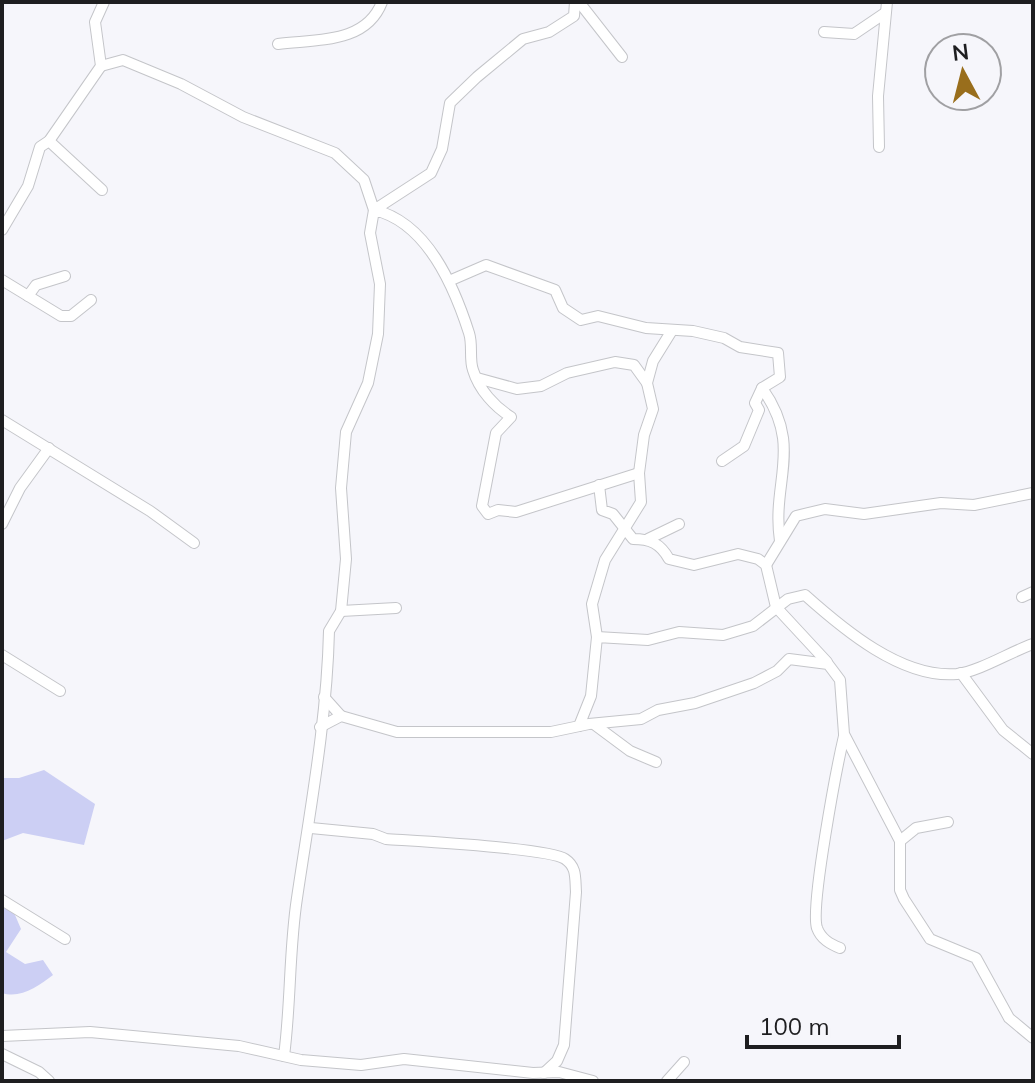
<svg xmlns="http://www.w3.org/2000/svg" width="1035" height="1083" font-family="Mulish,sans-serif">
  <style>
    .green { fill: #cccff4 }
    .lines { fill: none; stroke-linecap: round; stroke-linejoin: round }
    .minor-casing { stroke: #c4c5c9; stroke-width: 12 }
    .minor { stroke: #fff; stroke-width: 10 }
  </style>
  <rect width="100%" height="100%" fill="#f6f6fb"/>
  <g class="green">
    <path d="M44,770l51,34 -11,41 -61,-12 -21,8v-63h17z"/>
    <path d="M2,897l10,11 9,21 -15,23 19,12 18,-4 10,15c-15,11 -32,24 -51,18z"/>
  </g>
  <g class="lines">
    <g class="minor-casing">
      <g id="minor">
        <path d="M579,2l43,55"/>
        <path d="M824,32l30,2 31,-21"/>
        <path d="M278,44c38,-5 88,0 104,-42"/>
        <path d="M101,66l22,-6 58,24 62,33 92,36 29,27 10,30 57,-37 11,-24 8,-46 27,-26 46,-38 26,-7 25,-16 1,-14"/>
        <path d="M49,141l53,49"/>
        <path d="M879,147l-1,-51 9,-94"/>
        <path d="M2,230l26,-44 12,-39 9,-6 52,-75 -6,-44 9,-20"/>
        <path d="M2,280l59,36h10l20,-16"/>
        <path d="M449,281l37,-16 69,25 8,18 18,12 17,-4 48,12 47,3 31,7 16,9 38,6 2,24 -18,11 -7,15 4,7 -15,36 -22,15"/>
        <path d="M28,296l8,-11 29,-9"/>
        <path d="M477,378l40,11 24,-3 26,-13 48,-11 19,3 13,18"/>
        <path d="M762,388c42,59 9,93 18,153"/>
        <path d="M2,420l148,91 44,32"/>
        <path d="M599,485l3,25 11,4 20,25c17,0 27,4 36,20l25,6 44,-11 20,5 8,6 10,42 51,55"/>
        <path d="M2,524l18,-36 29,-40"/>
        <path d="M648,539l31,-15"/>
        <path d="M766,565l30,-49 29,-7 39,5 77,-11 33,2 59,-12"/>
        <path d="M1022,597l11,-5"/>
        <path d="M341,611l55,-3"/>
        <path d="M597,637l-5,-33 13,-44 36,-58 -2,-29 5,-38 9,-26 -6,-26 6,-22 18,-29"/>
        <path d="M2,655l58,36"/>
        <path d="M961,673l42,57 30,24"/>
        <path d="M324,697l17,19"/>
        <path d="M595,725l35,26 26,11"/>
        <path d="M579,726l12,-30 6,-59 51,3 31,-8 44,3 30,-9 35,-27 17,-4c38,34 97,84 152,79 23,-3 53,-22 76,-30"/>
        <path d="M320,727l21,-11 56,16h154l38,-8 52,-5 17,-9 37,-7 59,-20 23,-12 12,-12 39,5 12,16 4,54 56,107v49l4,9 26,40 46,19 33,60 24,20"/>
        <path d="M311,828l62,6 13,5c28,2 163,9 179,20 12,8 10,19 11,33l-12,153 -7,16 -13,12"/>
        <path d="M900,841l16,-13 32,-6"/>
        <path d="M2,900l63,39"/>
        <path d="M840,948c-10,-4 -19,-9 -23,-20 -7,-21 20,-162 27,-192"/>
        <path d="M2,1036l88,-4 149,14 62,14 60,5 43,-6 129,14 26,-1 34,9"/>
        <path d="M2,1054l37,18 10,9"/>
        <path d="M284,1056c7,-53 5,-106 13,-158 13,-88 30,-178 32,-267l12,-20 5,-52 -5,-71 5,-56 22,-49 10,-49 2,-50 -10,-51 4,-23c53,12 80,76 95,123 4,12 0,26 4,37 6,20 22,37 38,47l-15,16 -14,73 6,8 10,-4 18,2 123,-39"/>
        <path d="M667,1081l17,-19"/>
      </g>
    </g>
    <use href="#minor" class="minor"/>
  </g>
  <rect width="1035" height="1083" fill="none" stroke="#1e1e20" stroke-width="8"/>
  <g transform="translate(963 72) rotate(353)"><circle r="38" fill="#f6f6fb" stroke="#a0a0a3" stroke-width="2"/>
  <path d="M0-6L14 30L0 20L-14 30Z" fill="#996e1c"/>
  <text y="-12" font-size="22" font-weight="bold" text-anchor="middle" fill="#1e1e20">N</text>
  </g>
  <path d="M747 1035v12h152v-12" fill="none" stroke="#1e1e20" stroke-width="4"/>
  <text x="759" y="1035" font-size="24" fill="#1e1e20" stroke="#f6f6fb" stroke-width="6" paint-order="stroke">100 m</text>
</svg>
